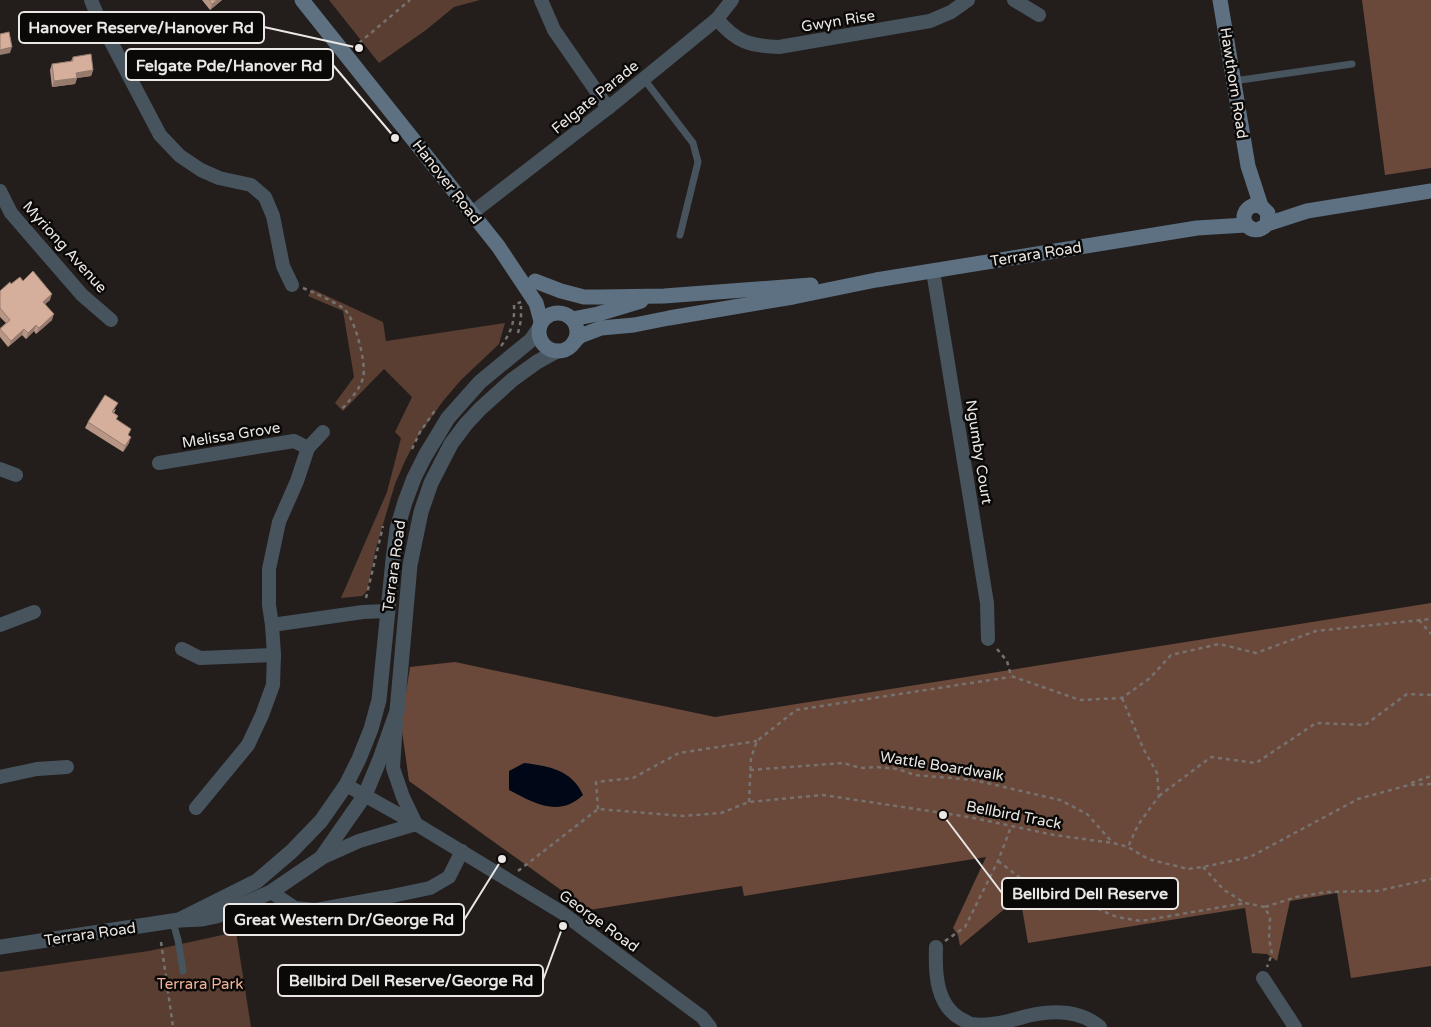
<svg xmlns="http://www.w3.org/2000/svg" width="1431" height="1027" font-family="'Varela Round',sans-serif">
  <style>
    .green { fill: #593e31 }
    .forest { fill: #6b493a }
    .water { fill: #000817 }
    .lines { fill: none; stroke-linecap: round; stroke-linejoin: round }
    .path { stroke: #767270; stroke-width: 2.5; stroke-dasharray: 4 4; stroke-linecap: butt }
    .service { stroke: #47545e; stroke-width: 7 }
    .minor { stroke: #47545e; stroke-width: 14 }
    .tertiary { stroke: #47545e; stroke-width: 15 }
    .secondary { stroke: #5d7182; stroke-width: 15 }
    .wall { fill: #b79686 }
    .shaded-wall { fill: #957a6d }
    .building { fill: #d5ae9c; stroke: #957a6d }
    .labels { text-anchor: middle; stroke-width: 5; stroke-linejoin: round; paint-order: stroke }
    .street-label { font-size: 15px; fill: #eae7e5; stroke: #0b0908 }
    .park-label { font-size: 15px; fill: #f2b498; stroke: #0b0908 }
    .leader { fill: none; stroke: #eae7e5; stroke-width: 2 }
    .callout-dot { fill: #eae7e5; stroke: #0b0908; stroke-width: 2 }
    .callout { fill: #0b0908; stroke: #eae7e5; stroke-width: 2 }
    .callout-label { font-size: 16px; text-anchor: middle; font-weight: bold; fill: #eae7e5 }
  </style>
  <rect width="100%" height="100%" fill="#231e1c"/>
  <g class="green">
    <path d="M329,0h151l-26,7 -28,23 -47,33z"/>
    <path d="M312,289l71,33 3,19 119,-18 -6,21 -38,36 -18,21 -26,37 -12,23 -10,23 -19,64 -9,43 -5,5 -21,2 46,-106 14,-54 -6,-6 17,-35 -28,-28 -41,42 -8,-8 19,-26 -11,-66 -35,-15z"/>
    <path d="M236,932l15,95h-251v-55l149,-21z"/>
  </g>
  <g class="forest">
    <path d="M1362,0h69v168l-46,7z"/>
    <path d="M1431,603v363l-80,12 -14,-85 -47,8 -13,60 -10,-7 -15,-1 -7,-45 -217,35 -8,-47 -60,50 -2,-11 -5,-7 33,-71 -242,39 -2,-10 -153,24 -180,-129 -8,-57 9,-57 45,-5 260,55z"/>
  </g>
  <path class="water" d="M524,763c25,3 48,7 59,32 -24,23 -49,8 -74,-5v-19z"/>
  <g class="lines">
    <g class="path">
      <path d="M359,43l51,-43"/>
      <path d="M303,288c8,3 36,16 41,21 11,9 23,56 19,69 -4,13 -14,23 -22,32"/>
      <path d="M518,333l3,-13v-14"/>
      <path d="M501,346c10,-13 14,-25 13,-41l7,-3"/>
      <path d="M412,449l8,-17 16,-23"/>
      <path d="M366,598l17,-72"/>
      <path d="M1419,620l12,14"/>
      <path d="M997,649l10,12 4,15 69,24 42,-2 28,-20 21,-23 48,-11 37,9 60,-22 115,-12"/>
      <path d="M1122,698l21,50 14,25 2,23 -21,29 -10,22"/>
      <path d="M750,770l93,-7 18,5 15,-1 22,2 17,6 59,5 86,20 27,14 25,28"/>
      <path d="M1411,783l20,-7"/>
      <path d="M1159,796l52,-39 45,6 60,-40 49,2 42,-31 24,1"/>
      <path d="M749,802l2,-44 6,-17 39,-31 214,-33"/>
      <path d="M598,809l-2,-27 37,-4 46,-25 78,-12"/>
      <path d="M998,861l21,16 23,14 27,6 48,20 24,4 104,-18"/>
      <path d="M1203,867l21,23 21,13 20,4 5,11 -1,20 3,16 -5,13"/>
      <path d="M518,871l80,-62 85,7 38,-3 28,-11 74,-7 146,22 85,18 59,8 15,4 20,12 40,10 15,-2 47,-10 108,-58 51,-14 22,-1"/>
      <path d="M1265,907l31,-10 31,-5 50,-1 54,-12"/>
      <path d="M945,941l20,-14 33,-66 13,-34"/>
      <path d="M161,942l12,85"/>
    </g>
    <g class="service">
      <path d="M644,79l49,64 5,19 -18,73"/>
      <path d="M1234,81l118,-17"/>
      <path d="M173,922l5,18 5,31"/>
    </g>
    <g class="minor">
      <path d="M91,0l7,17 62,118 20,21 21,14 18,8 32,7 14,12 8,19 10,50 9,19"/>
      <path d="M541,0l13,30 54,78"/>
      <path d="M1014,0l25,15"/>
      <path d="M717,19c19,23 33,27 62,28l151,-26 21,-9 17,-12"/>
      <path d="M0,191l11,22 71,82 29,25"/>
      <path d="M472,213l136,-105 109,-89 15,-19"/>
      <path d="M933,271l54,332 1,36"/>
      <path d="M159,463l135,-22 14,7"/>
      <path d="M0,469l16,6"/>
      <path d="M0,625l34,-13"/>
      <path d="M272,625l91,-13 24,-1"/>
      <path d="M182,649l18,9 74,-3"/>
      <path d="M396,722l-3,46 10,29 13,27"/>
      <path d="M0,777l37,-8 30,-2"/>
      <path d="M346,785l70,39 145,88 141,105 8,10"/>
      <path d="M196,808l52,-63 14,-30 11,-30 1,-30 -2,-30 -3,-20v-36l10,-47 18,-41 11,-33 15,-16"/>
      <path d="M321,858l38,-17 57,-17"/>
      <path d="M271,892l24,16 21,2 71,-13 43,-9 19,-11 13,-26"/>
      <path d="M936,947c-1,26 0,58 25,72 3,1 7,4 10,5 18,3 39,-3 56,-8 25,-6 53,-6 73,11"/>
      <path d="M1263,978l32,49"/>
    </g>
    <g class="tertiary">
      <path d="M181,920l21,-1 15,-3 54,-24 50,-34 44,-63 15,-36 17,-48 13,-146 11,-53 10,-29 20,-39 15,-20 14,-15 32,-29 25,-18 20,-11"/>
      <path d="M0,947l179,-27 78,-39 35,-30 29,-30 25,-36 13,-26 12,-30 8,-29 14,-140 4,-31 8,-27 9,-24 11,-22 23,-38 32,-36 51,-42 7,-10"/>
    </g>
    <g class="secondary">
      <path d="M302,0l196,246 38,57 5,18"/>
      <path d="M1220,0l28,166 13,40"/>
      <path d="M1267,224l1,-11 -7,-7 -7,-1c-22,8 -3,37 13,19l40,-13 124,-20"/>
      <path d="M535,281l26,10 23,6h16l64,-1 147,-11"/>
      <circle cx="558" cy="332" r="19"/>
      <path d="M572,319l26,-5 43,-13"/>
      <path d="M574,342l6,-6 21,-8 33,-3 35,-7 124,-21 83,-17 321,-52 49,-3"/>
    </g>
  </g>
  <g class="wall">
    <path d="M202,0h20l-12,10z"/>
    <path d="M73,57l20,13 -2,6 -14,2 -2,6 -23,3 -2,-17 2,-6 19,-3z"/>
    <path d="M23,281l27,19 -5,4 7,16 -16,14 -2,-3 -8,8 -4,-4 -14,12 -8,-10v-9l6,-5 -6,-6v-26l11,-7z"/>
    <path d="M116,409l-2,4 4,3 -2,4 13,16v7l-6,9 -38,-24 3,-6z"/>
  </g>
  <g class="shaded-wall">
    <path d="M217,0h5l-12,10 2,-6z"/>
    <path d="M12,47l-2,6 -10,2v-5z"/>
    <path d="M93,70l-2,6 -14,2 -2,6 -23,3 2,-6 22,-8z"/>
    <path d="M52,294l-2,6 -9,8 2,-6z"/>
    <path d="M54,314l-2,6 -16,14 3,-6z"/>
    <path d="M36,325l-2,6 -8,8 2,-6z"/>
    <path d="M24,329l-2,6 -14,12 3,-6z"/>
    <path d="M131,437l-2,6 -6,9 2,-6z"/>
  </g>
  <g class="building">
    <path d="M209,0h8l-5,4z"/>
    <path d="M9,32l3,15 -12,3v-16z"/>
    <path d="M91,54l2,16 -17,3 1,5 -23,3 -2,-17 21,-3v-4z"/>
    <path d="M33,271l19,23 -9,8 11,12 -15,14 -3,-3 -8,8 -4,-4 -13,12 -11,-12 10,-9 -10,-12v-17l10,-9 1,2 9,-7 3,4z"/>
    <path d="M105,395l13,8 -6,9 6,4 -2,3 15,10 -3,6 3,2 -6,9 -37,-24z"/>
  </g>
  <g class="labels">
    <g class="street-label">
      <text transform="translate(838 21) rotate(-9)" y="5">Gwyn Rise</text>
      <text transform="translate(1234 83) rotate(81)" y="5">Hawthorn Road</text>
      <text transform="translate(595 97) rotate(-39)" y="5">Felgate Parade</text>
      <text transform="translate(447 182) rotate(52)" y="5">Hanover Road</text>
      <text transform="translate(65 247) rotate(48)" y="5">Myriong Avenue</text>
      <text transform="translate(1036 254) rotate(-9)" y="5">Terrara Road</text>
      <text transform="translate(231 435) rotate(-9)" y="5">Melissa Grove</text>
      <text transform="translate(979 452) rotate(81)" y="5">Ngumby Court</text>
      <text transform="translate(394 566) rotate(-82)" y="5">Terrara Road</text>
      <text transform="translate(942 766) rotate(9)" y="5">Wattle Boardwalk</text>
      <text transform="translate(1014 815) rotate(11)" y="5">Bellbird Track</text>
      <text transform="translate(599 921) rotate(36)" y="5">George Road</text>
      <text transform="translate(90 934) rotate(-8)" y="5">Terrara Road</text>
    </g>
    <g class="park-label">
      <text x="200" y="989">Terrara Park</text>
    </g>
  </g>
  <path class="leader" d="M359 48L264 27M395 138L333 65M943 815L1002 893M502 859L464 920M563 926L543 980"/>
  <g class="callout-dot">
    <circle cx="359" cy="48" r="5"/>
    <circle cx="395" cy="138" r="5"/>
    <circle cx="943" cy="815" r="5"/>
    <circle cx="502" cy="859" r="5"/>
    <circle cx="563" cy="926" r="5"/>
  </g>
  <g class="callout">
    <rect x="19" y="12" width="245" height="31" rx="5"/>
    <rect x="126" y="49" width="207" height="31" rx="5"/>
    <rect x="1002" y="878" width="176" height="31" rx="5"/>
    <rect x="224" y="904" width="240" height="31" rx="5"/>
    <rect x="278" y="965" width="265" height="31" rx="5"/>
  </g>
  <g class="callout-label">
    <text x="141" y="33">Hanover Reserve/Hanover Rd</text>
    <text x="229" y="71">Felgate Pde/Hanover Rd</text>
    <text x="1090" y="899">Bellbird Dell Reserve</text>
    <text x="344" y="925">Great Western Dr/George Rd</text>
    <text x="411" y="986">Bellbird Dell Reserve/George Rd</text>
  </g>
</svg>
